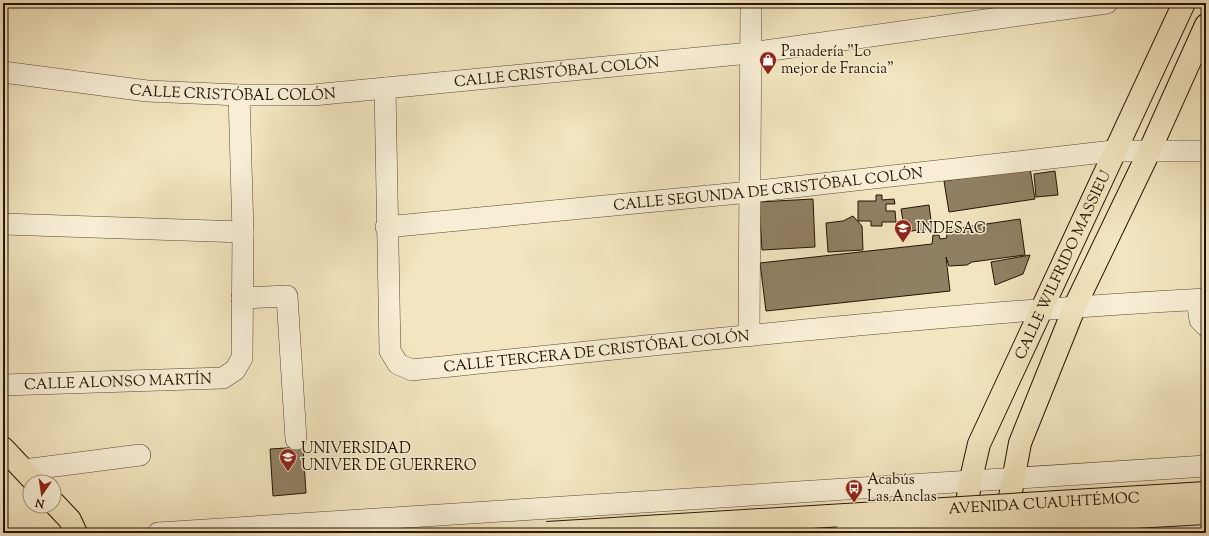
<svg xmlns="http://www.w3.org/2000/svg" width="1209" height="536" font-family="'Sorts Mill Goudy',serif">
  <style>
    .building { fill: #908063; stroke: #251300 }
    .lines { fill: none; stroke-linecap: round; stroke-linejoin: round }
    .minor-casing { stroke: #584830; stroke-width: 22 }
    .major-casing { stroke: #251300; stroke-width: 24 }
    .minor { stroke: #f7eed5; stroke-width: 21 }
    .major { stroke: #f2e5bf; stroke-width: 22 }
    .major-bridge-casing { stroke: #251300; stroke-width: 24; stroke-linecap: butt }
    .major-bridge { stroke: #f2e5bf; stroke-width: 22 }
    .labels { text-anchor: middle; stroke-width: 3; stroke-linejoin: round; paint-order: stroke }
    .poi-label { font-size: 15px; fill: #251300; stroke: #f7eed5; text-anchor: start }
    .street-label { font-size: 15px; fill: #251300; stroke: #f7eed5 }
  </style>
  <rect width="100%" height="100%" fill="#f2e5bf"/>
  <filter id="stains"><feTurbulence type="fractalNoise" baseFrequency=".005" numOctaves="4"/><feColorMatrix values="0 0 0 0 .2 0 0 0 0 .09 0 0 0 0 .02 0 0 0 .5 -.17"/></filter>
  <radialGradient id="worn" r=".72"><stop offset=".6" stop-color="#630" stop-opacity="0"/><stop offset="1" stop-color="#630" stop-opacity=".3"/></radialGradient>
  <g class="building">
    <path d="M1030,168l5,31 -86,13 -5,-31z"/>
    <path d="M1055,171l3,24 -22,2 -2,-23z"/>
    <path d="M876,195h6v5l12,-1 1,5h-9v7h9l1,11h-14v4h-11v-5h-13v-20h18z"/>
    <path d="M813,199l2,48 -53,3 -3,-48z"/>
    <path d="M929,205l3,23 -27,4 -4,-23z"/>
    <path d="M853,216l9,10 1,24 -35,2 -2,-29 17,-2z"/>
    <path d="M1020,219l5,36 -53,7 -5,3 -18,1 -3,-9 4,34 -184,20 -6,-48 172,-19 1,-9h6l1,4 7,-1 -1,-8z"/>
    <path d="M1030,255l-7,19 -28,11 -4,-23z"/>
    <path d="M303,447l3,46 -33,3 -3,-47z"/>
  </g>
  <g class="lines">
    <g class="minor-casing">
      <g id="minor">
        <path id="s1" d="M3,72l144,19 92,4h74l437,-42 357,-50"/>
        <path id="s2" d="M385,88l5,263 8,13 14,6c264,-27 529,-57 794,-71"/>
        <path d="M3,224l240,8"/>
        <path id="s3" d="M386,227l364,-35 363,-41h93"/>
        <path d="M242,298l45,-2 9,143"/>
        <path d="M1197,300l3,20 6,6"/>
        <path d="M749,336l2,-333"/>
        <path id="s4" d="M3,385l220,-7 12,-8 7,-12 1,-126 -4,-137"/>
        <path d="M24,470l116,-15"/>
        <path d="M158,533l1048,-67"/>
        <path d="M1088,533l118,-7"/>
      </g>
    </g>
    <g class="major-casing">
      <g id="major">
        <path d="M3,448l32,34"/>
        <path d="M54,503l16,17 6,13"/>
        <path d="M1005,524l15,-81 55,-137 74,-154 57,-127"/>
        <path id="s5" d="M964,525l6,-42 9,-39 205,-441"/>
      </g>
    </g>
    <use href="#minor" class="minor"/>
    <use href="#major" class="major"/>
    <g class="major-bridge-casing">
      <g id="major-bridge">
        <path id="s6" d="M547,533l659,-40"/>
        <path d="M846,533l360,-20"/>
      </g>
    </g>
    <use href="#major-bridge" class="major-bridge"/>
  </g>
  <defs>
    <g id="shop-pin" transform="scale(0.9)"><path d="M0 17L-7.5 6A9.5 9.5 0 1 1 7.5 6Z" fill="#8f2418" stroke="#f7eed5"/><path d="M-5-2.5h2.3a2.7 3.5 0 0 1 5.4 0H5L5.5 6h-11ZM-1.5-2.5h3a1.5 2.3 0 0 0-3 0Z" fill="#fff"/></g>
    <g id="university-pin" transform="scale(0.9)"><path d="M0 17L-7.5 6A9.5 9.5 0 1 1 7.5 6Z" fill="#8f2418" stroke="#f7eed5"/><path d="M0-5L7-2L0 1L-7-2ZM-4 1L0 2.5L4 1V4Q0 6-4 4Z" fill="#fff"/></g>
    <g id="school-pin" transform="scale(0.9)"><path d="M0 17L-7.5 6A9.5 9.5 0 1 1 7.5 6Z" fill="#8f2418" stroke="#f7eed5"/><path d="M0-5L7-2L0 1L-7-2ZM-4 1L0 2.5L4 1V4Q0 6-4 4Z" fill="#fff"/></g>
    <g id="bus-pin" transform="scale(0.9)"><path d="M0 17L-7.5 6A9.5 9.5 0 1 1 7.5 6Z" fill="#8f2418" stroke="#f7eed5"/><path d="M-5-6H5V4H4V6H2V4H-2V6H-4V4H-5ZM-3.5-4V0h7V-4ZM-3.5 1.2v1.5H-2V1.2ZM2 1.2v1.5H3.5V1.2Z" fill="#fff"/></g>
  </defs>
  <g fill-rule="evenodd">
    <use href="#shop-pin" x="768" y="60"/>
    <use href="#university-pin" x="903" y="228"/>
    <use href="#school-pin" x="288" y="457"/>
    <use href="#bus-pin" x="854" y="488"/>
  </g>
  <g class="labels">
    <g class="poi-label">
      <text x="781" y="56">Panadería "Lo<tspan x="781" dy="17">mejor de Francia"</tspan></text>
      <text x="916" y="233">INDESAG</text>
      <text x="301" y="453">UNIVERSIDAD<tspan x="301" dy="17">UNIVER DE GUERRERO</tspan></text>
      <text x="867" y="484">Acabús<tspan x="867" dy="17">Las Anclas</tspan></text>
    </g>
    <g class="street-label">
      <text dy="5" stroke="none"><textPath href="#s1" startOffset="556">CALLE CRISTÓBAL COLÓN</textPath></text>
      <text dy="5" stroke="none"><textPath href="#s1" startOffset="231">CALLE CRISTÓBAL COLÓN</textPath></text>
      <text dy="5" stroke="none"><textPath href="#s3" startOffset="384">CALLE SEGUNDA DE CRISTÓBAL COLÓN</textPath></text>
      <text dy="5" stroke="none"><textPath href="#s5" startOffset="280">CALLE WILFRIDO MASSIEU</textPath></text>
      <text dy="5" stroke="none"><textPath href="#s2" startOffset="479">CALLE TERCERA DE CRISTÓBAL COLÓN</textPath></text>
      <text dy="5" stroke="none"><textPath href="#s4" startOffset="115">CALLE ALONSO MARTÍN</textPath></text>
      <text dy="5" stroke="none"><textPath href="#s6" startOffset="498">AVENIDA CUAUHTÉMOC</textPath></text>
    </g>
  </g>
  <rect width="1209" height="536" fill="none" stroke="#f2e5bf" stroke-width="16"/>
  <rect x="4" y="4" width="1201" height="528" fill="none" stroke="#251300" stroke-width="2"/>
  <rect x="8" y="8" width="1193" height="520" fill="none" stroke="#251300"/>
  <g transform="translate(42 494) rotate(193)"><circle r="19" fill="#f7eed5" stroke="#a39680"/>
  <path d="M0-3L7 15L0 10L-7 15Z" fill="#8f2418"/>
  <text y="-6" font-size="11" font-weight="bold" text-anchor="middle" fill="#251300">N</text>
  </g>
  <rect width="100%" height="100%" filter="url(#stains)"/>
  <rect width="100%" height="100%" fill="url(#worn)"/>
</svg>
